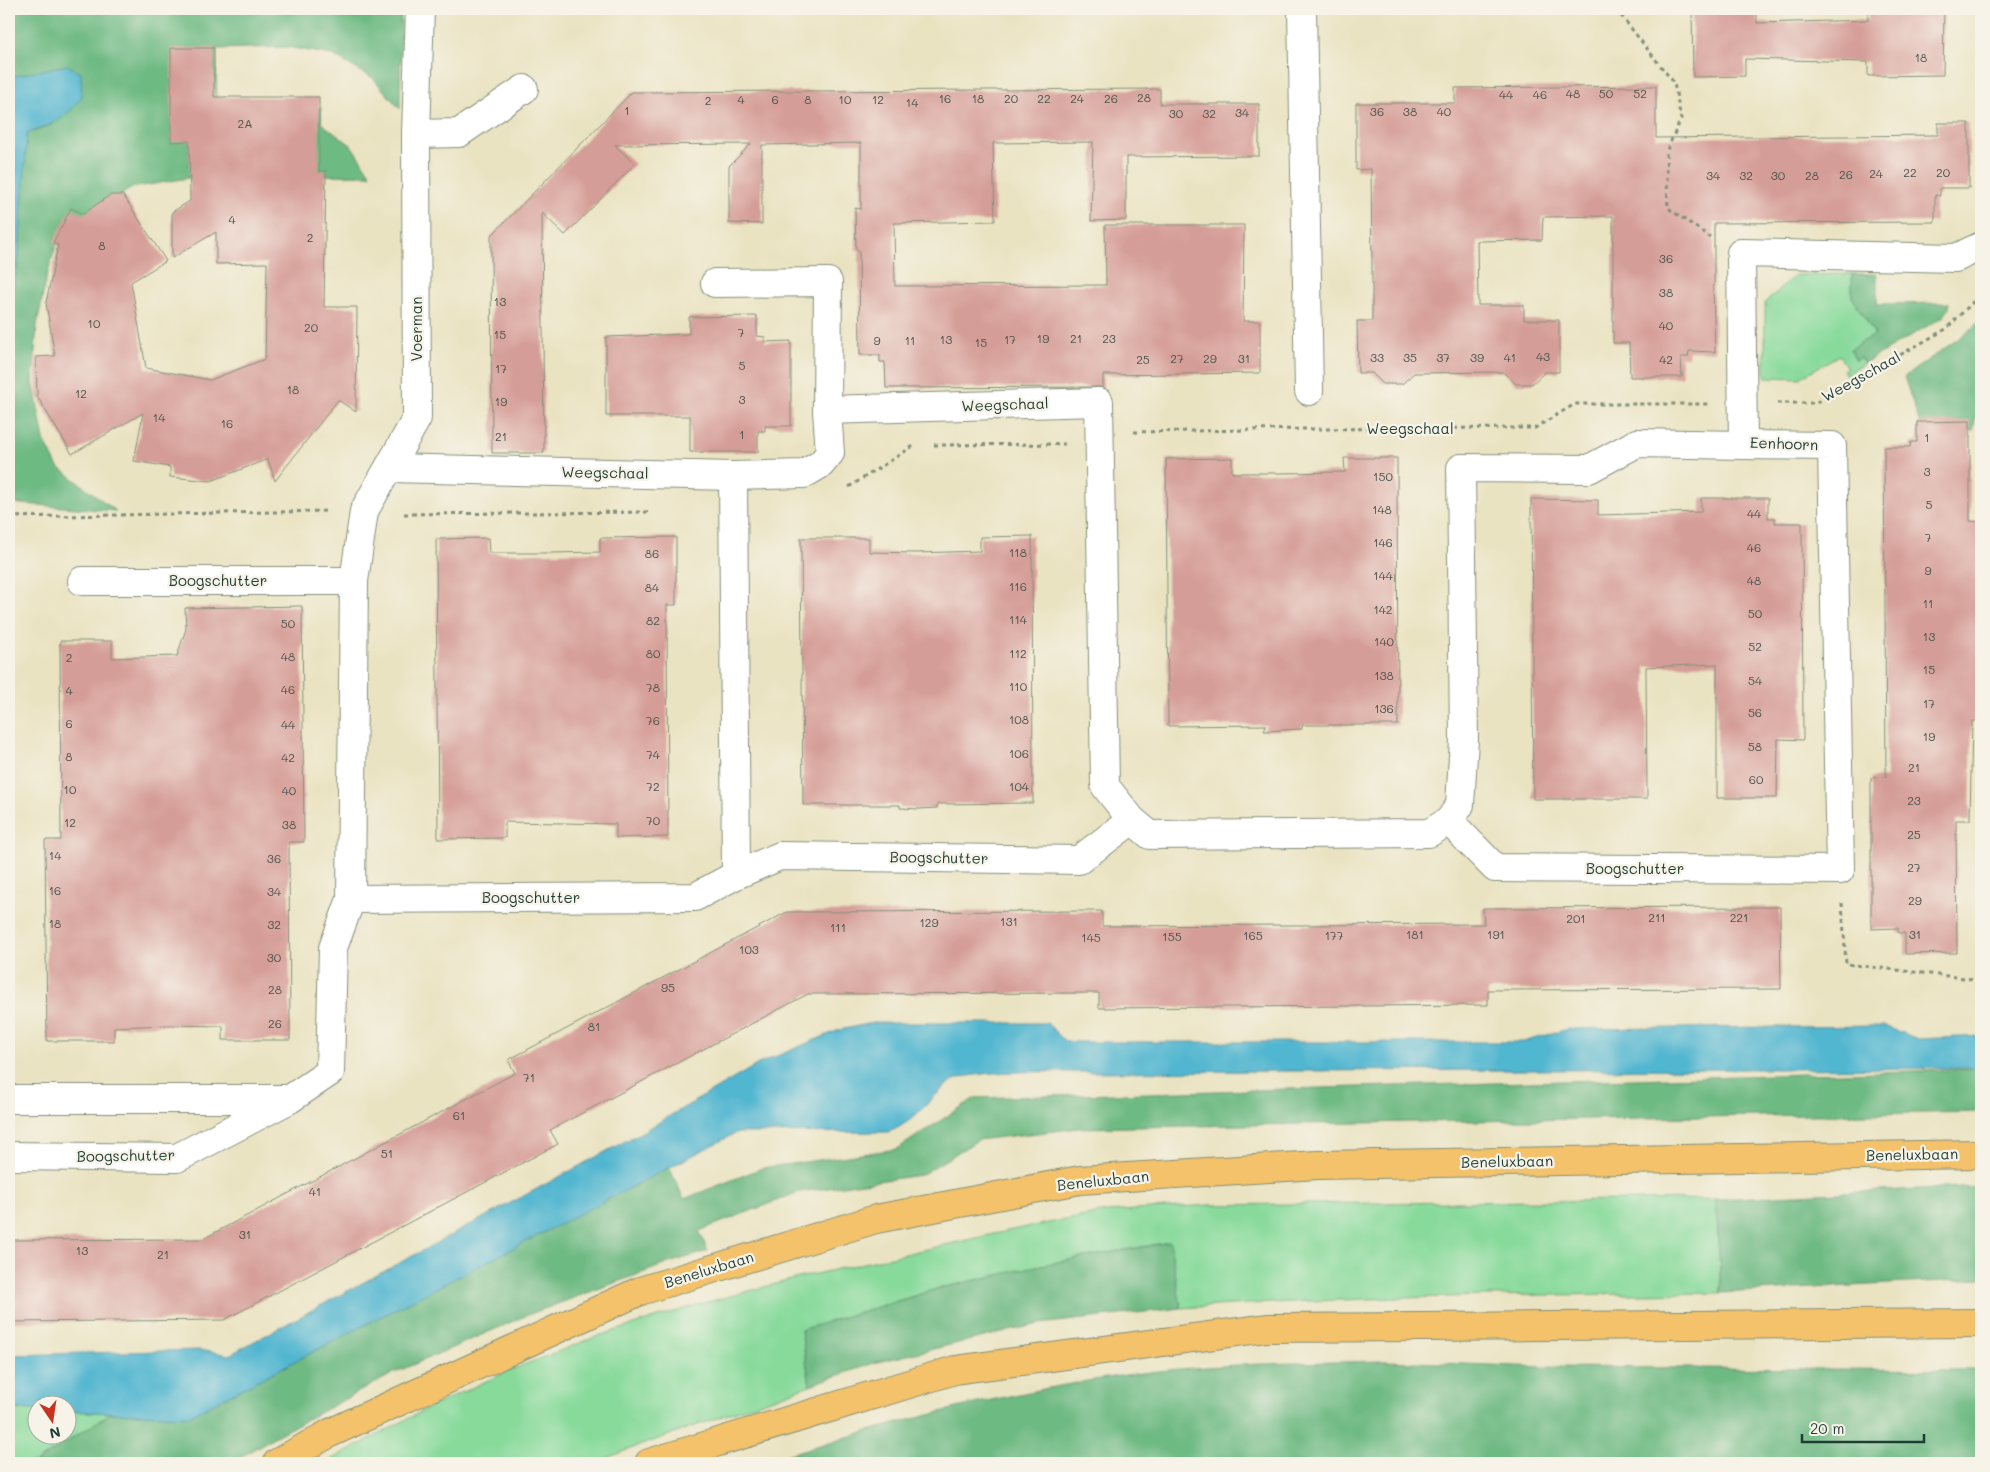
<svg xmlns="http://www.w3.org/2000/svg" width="1990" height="1472" font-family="Mali,sans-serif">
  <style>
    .green { fill: #88da9b; stroke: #548c68 }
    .forest { fill: #6eba83; stroke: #467c5c }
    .water { fill: #51b6d0; stroke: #387a82 }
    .building { fill: #d59d97 }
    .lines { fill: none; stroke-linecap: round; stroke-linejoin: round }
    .minor-casing { stroke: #84907b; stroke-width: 30 }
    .primary-casing { stroke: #84907b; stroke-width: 30 }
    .path { stroke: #84907b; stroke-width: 3; stroke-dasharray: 4 4; stroke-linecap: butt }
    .minor { stroke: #fff; stroke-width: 28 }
    .primary { stroke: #f3c26a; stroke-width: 28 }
    .labels { text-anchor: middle; stroke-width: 4.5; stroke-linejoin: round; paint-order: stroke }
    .number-label { font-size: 12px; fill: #4c554d }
    .street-label { font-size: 15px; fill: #1f3d34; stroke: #f7f3e8 }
  </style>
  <rect width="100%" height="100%" fill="#f7f3e8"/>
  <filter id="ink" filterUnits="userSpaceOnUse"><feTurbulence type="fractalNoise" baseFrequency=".02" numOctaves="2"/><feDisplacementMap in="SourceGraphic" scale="10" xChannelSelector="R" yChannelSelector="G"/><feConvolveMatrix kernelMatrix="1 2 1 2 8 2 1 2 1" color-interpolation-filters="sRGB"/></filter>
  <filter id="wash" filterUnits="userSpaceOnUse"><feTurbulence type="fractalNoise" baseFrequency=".0096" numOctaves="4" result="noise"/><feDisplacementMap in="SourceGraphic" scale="20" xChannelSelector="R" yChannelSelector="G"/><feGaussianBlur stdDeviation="1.12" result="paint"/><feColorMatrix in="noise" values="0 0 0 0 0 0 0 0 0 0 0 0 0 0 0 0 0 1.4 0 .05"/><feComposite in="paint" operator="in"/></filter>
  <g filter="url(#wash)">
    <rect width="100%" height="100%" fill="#eae3c2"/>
    <g class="green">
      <path d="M1852,274v23l23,38 -19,25 4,-3 4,6 -18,12 -3,-5 4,-2 -8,-13 -39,23 -35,-1v-74l30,-28z"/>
      <path d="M1716,1199l5,94c-180,2 -360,3 -540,15l-12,-66 -128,23 -104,24 -136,41 9,55 -191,68 -23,10h-271l103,-55 80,-37 90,-35 102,-32 102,-27 205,-46 99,-19 104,-7z"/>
      <path d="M9,1409l28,1 1,24h30v-23l43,2 -76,50h-26z"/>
    </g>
    <g class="forest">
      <path d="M14,9h387l-1,100 -27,-31 -41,-23 -45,-8 -71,2 1,59h104v15l30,22 20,30 -178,2 -61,11 -49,30 -27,27 -10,34 -9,46 -4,56 11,59 13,26 59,45 -107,-8v-194l16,-156 2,-19 24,-9 -40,-49 -2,1v-43z"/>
      <path d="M1852,274h25v30l72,-1v6l-6,8 -79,46 -4,-6 -4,3 -6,-11 25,-15 -23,-37z"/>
      <path d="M1981,319v97l-5,-1 -3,15h-51l-18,-53 68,-48z"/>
      <path d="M1981,1069v43l-902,16 -101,12 -57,35 -122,17 -100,39 9,20 -39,12 -139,51 -136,59 -122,65 -41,25h-196l76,-50 78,3 480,-249 15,32 78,-31 135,-19 78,-51z"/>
      <path d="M1981,1186v93l-260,14 -5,-94z"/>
      <path d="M1170,1242l11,66 -142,16 -165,39 -64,22 -9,-55 136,-41 104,-24z"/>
      <path d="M1386,1361l157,6 438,3v93h-1221c120,-37 241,-70 366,-88 86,-12 174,-12 260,-14z"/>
    </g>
    <g class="water">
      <path d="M67,65l14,8 1,24c-20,25 -26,25 -55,37l-8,124 -10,51v-232z"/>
      <path d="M873,1023h174l19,19h457l44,-13 317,-3 34,13 63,-3v32l-901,4c-26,0 -110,-3 -129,10 -23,17 -33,38 -62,50l-153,1 -547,283 -121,-5v-7h-30l-1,6 -28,-1v-54l190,-5 30,5 415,-224 116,-68 79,-33z"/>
    </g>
    <g id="blocks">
      <g class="building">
        <path d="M1692,9h65v14l111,-3v-11h76l-1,66 -75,1v-14l-123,-3v17l-52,1z"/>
        <path d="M171,48h43v49h105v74h7l-2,136h33l-1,105 -18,-12 -63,81 -7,-22 -57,22 -41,-4v-10l-36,-6 9,-48 -71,41 -35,-58 -1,-39 19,-1 -9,-53 12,-58 -5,-2 18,-35 12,6 27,-19h13l43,66 -35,21 15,86 64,12 55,-21 2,-96 -51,1v-32l-44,26v-46l18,-11 -1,-60 -18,1z"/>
        <path d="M1656,86v52l282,-3v-12h31v65h-29v8l-5,-1v27l-221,1v63h-1l2,66 -26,-1 -1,6h-7l1,20h-52l-1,-34h-16v-127l-70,1 -1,23 -65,1 1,64h46v15h35v52h-14l-13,12h-16l-13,-12 -89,1 -12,11h-19l-11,-11h-14l-1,-52h15v-61l-1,-91 -15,1v-67h99v-15z"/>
        <path d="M1160,89v15h99v52l-133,1v63l-35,1 2,-79 -100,1 2,78 -101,2 1,63 211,-1 -1,-60h139l-1,96h17v52l-157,2v12l-217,1 -1,-26h-5v-7h-20l-1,-105h-3l-1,-42 6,1v-66l-99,2v79l-33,-1v-57l22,-22 -136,1 20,19 -70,71 -23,-22 2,240h-52l-1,-217 141,-144z"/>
        <path d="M757,316v20l8,1v5l26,-1v85h-26v5h-7v21h-68v-36h-84v-79l83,-3v-17z"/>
        <path d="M1970,421v100l11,1v199h-9l-2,99h-14l1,133 -52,1v-21h-7v-5l-27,1v-151l15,-1 -2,-330h26l1,-5h6v-20z"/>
        <path d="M1232,458v15h49l64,-1 -1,-14h53l1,267h-96v4l-38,2 2,-6 -98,1 -2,-267z"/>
        <path d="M1701,498h67v20h7v5h27l1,217 -25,-1 -1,59h-60v-134l-71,3 1,132h-114l-2,-300 67,1v15l103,-3z"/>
        <path d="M1032,536l1,267 -96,1v4l-17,1 -20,-1v-3h-97l-2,-267h68v14l48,1 63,-2v-14z"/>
        <path d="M676,537v68h-9l1,232 -52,1v-14l-111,-2v16l-67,1 -2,-300 52,-1 1,15h62l49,-1v-14z"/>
        <path d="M302,606l2,236h-15l1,198h-67v-14l-55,-1 -54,2v14h-67l-2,-201h16l-1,-199h52v17l65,-2 9,-27 -1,-21z"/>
        <path d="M1780,907l1,82 -293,1v15l-389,3v-15l-291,1 -258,136 8,14 -334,176 -215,2v-82l194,-1 312,-166 -7,-13 279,-148 315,-1v15l382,-2 -1,-16z"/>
      </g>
    </g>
  </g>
  <g filter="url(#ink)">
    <use href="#blocks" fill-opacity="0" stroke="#84907b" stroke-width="1"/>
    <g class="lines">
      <g class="minor-casing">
        <g id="minor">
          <path d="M1302,9l7,382"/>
          <path d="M416,134l43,-1 65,-44"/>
          <path d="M827,410l272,-8 6,384 27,34 18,15 279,-2 20,-12 46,47 345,2 -8,-424 -89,-1 -2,-192 215,5 25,-12"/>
          <path d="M389,468l344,8 71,-2 17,-10 9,-11 -3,-43 1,-128 -113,1"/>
          <path d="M733,476l3,399"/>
          <path d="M82,581h272"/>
          <path d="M1449,821l11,-16 4,-65 -3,-272 128,1 48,-26 106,2"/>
          <path d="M351,899l344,-2 41,-22 44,-19 299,4 53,-40"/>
          <path d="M9,1099h277"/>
          <path d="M9,1156l168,2 113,-59 40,-27 3,-124 18,-49 3,-318 10,-70 53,-93 -1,-284 4,-125"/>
        </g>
      </g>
      <g class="primary-casing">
        <g id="primary">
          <path d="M277,1463l53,-30 310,-142 236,-72 204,-39 237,-15 664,-11"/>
          <path d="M649,1463l306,-93 312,-42 714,-5"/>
        </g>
      </g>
      <g class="path">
        <path d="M1616,9l58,74 7,36 -15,33 2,56 42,29"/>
        <path d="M1777,403h38l131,-74 35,-35"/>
        <path d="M1134,432l173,-3 228,-1 40,-24h134"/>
        <path d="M934,445l131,-1"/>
        <path d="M849,487l66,-42"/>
        <path d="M404,514l246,-2"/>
        <path d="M9,517l319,-6"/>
        <path d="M1842,903l4,61 135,16"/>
      </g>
      <use href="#minor" class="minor"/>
      <use href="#primary" class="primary"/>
    </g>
  </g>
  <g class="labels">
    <g class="number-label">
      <text x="1921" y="62">18</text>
      <text x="1573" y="98">48</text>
      <text x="1606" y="98">50</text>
      <text x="1640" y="98">52</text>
      <text x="1506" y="99">44</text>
      <text x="1540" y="99">46</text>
      <text x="1144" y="102">28</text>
      <text x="945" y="103">16</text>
      <text x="978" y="103">18</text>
      <text x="1011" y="103">20</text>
      <text x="1044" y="103">22</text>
      <text x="1077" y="103">24</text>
      <text x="1111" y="103">26</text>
      <text x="741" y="104">4</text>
      <text x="775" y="104">6</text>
      <text x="808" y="104">8</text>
      <text x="845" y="104">10</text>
      <text x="878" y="104">12</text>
      <text x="708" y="105">2</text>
      <text x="912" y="107">14</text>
      <text x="627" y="115">1</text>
      <text x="1377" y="116">36</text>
      <text x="1410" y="116">38</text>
      <text x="1444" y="116">40</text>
      <text x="1242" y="117">34</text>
      <text x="1176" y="118">30</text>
      <text x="1209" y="118">32</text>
      <text x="245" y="128">2A</text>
      <text x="1910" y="177">22</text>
      <text x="1943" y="177">20</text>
      <text x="1876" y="178">24</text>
      <text x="1846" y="179">26</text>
      <text x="1713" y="180">34</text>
      <text x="1746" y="180">32</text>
      <text x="1778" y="180">30</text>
      <text x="1812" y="180">28</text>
      <text x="232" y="224">4</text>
      <text x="310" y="242">2</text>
      <text x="102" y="250">8</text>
      <text x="1666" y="263">36</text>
      <text x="1666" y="297">38</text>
      <text x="500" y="306">13</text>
      <text x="94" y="328">10</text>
      <text x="1666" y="330">40</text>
      <text x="311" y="332">20</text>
      <text x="741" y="337">7</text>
      <text x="500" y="339">15</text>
      <text x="1043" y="343">19</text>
      <text x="1076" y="343">21</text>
      <text x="1109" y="343">23</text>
      <text x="946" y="344">13</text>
      <text x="1010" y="344">17</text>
      <text x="877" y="345">9</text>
      <text x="910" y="345">11</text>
      <text x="981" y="347">15</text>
      <text x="1543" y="361">43</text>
      <text x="1377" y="362">33</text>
      <text x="1410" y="362">35</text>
      <text x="1443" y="362">37</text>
      <text x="1477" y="362">39</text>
      <text x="1510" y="362">41</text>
      <text x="1177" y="363">27</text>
      <text x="1210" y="363">29</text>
      <text x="1244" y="363">31</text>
      <text x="1143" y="364">25</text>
      <text x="1666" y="364">42</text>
      <text x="742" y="370">5</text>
      <text x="501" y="373">17</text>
      <text x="293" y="394">18</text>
      <text x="81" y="398">12</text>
      <text x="742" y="404">3</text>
      <text x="501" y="406">19</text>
      <text x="159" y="422">14</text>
      <text x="227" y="428">16</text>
      <text x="742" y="439">1</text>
      <text x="501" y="441">21</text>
      <text x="1927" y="442">1</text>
      <text x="1927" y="476">3</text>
      <text x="1383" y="481">150</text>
      <text x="1929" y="509">5</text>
      <text x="1382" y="514">148</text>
      <text x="1754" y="518">44</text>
      <text x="1928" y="542">7</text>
      <text x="1383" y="547">146</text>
      <text x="1754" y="552">46</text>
      <text x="1018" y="557">118</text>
      <text x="652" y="558">86</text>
      <text x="1928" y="575">9</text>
      <text x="1383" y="580">144</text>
      <text x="1754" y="585">48</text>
      <text x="1018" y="591">116</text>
      <text x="652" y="592">84</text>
      <text x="1928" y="608">11</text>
      <text x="1383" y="614">142</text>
      <text x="1755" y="618">50</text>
      <text x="1018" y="624">114</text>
      <text x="653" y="625">82</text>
      <text x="288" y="628">50</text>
      <text x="1929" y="641">13</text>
      <text x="1384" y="646">140</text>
      <text x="1755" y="651">52</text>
      <text x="653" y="658">80</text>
      <text x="1018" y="658">112</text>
      <text x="288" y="661">48</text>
      <text x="69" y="662">2</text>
      <text x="1929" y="674">15</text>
      <text x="1384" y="680">138</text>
      <text x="1755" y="685">54</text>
      <text x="1018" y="691">110</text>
      <text x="653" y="692">78</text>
      <text x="288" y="694">46</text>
      <text x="69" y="695">4</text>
      <text x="1929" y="708">17</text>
      <text x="1384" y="713">136</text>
      <text x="1755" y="717">56</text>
      <text x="1019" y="724">108</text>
      <text x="653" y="725">76</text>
      <text x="69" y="728">6</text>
      <text x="288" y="729">44</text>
      <text x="1929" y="741">19</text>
      <text x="1755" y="751">58</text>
      <text x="1019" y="758">106</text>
      <text x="653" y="759">74</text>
      <text x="69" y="761">8</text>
      <text x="288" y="762">42</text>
      <text x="1914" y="772">21</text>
      <text x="1756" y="784">60</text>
      <text x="653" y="791">72</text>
      <text x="1019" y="791">104</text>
      <text x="70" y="794">10</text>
      <text x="289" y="795">40</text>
      <text x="1914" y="805">23</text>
      <text x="653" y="825">70</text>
      <text x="70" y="827">12</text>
      <text x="289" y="829">38</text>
      <text x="1914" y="839">25</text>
      <text x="55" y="860">14</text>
      <text x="274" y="863">36</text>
      <text x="1914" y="872">27</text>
      <text x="55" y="895">16</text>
      <text x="274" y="896">34</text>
      <text x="1915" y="905">29</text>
      <text x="1657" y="922">211</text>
      <text x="1739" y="922">221</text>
      <text x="1576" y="923">201</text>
      <text x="1009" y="926">131</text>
      <text x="929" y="927">129</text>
      <text x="55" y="928">18</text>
      <text x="274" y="929">32</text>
      <text x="838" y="932">111</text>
      <text x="1415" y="939">181</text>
      <text x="1496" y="939">191</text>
      <text x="1915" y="939">31</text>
      <text x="1253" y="940">165</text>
      <text x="1334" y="940">177</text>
      <text x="1172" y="941">155</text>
      <text x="1091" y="942">145</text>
      <text x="749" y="954">103</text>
      <text x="274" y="962">30</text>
      <text x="668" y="992">95</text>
      <text x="275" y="994">28</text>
      <text x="275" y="1028">26</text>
      <text x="594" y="1031">81</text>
      <text x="529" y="1082">71</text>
      <text x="459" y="1120">61</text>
      <text x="387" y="1158">51</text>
      <text x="315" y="1196">41</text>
      <text x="245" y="1239">31</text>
      <text x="82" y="1255">13</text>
      <text x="163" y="1259">21</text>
    </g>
    <g class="street-label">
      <text transform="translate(417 329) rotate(-90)" y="5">Voerman</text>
      <text transform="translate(1861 377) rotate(-29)" y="5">Weegschaal</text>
      <text transform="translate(1005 405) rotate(-2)" y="5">Weegschaal</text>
      <text x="1410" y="434">Weegschaal</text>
      <text transform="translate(1784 444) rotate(2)" y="5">Eenhoorn</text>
      <text transform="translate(605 473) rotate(1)" y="5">Weegschaal</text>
      <text x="218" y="586">Boogschutter</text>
      <text transform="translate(939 858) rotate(1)" y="5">Boogschutter</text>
      <text x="1635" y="874">Boogschutter</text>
      <text x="531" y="903">Boogschutter</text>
      <text transform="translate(1912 1155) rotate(-1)" y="5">Beneluxbaan</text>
      <text transform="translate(126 1156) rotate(-1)" y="5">Boogschutter</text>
      <text transform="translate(1507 1162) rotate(-1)" y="5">Beneluxbaan</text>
      <text transform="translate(1103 1181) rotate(-6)" y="5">Beneluxbaan</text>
      <text transform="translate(709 1270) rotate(-17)" y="5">Beneluxbaan</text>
    </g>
  </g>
  <rect width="1990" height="1472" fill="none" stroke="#f7f3e8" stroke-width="30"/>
  <g transform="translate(52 1420) rotate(167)"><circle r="24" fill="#f7f3e8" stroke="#a1aaa0"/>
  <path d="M0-4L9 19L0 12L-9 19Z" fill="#c8321e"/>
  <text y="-8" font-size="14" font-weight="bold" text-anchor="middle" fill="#1f3d34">N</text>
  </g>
  <path d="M1802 1434v8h122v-8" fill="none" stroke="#1f3d34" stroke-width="2.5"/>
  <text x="1810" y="1434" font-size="15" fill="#1f3d34" stroke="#f7f3e8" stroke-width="4" paint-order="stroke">20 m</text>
</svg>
